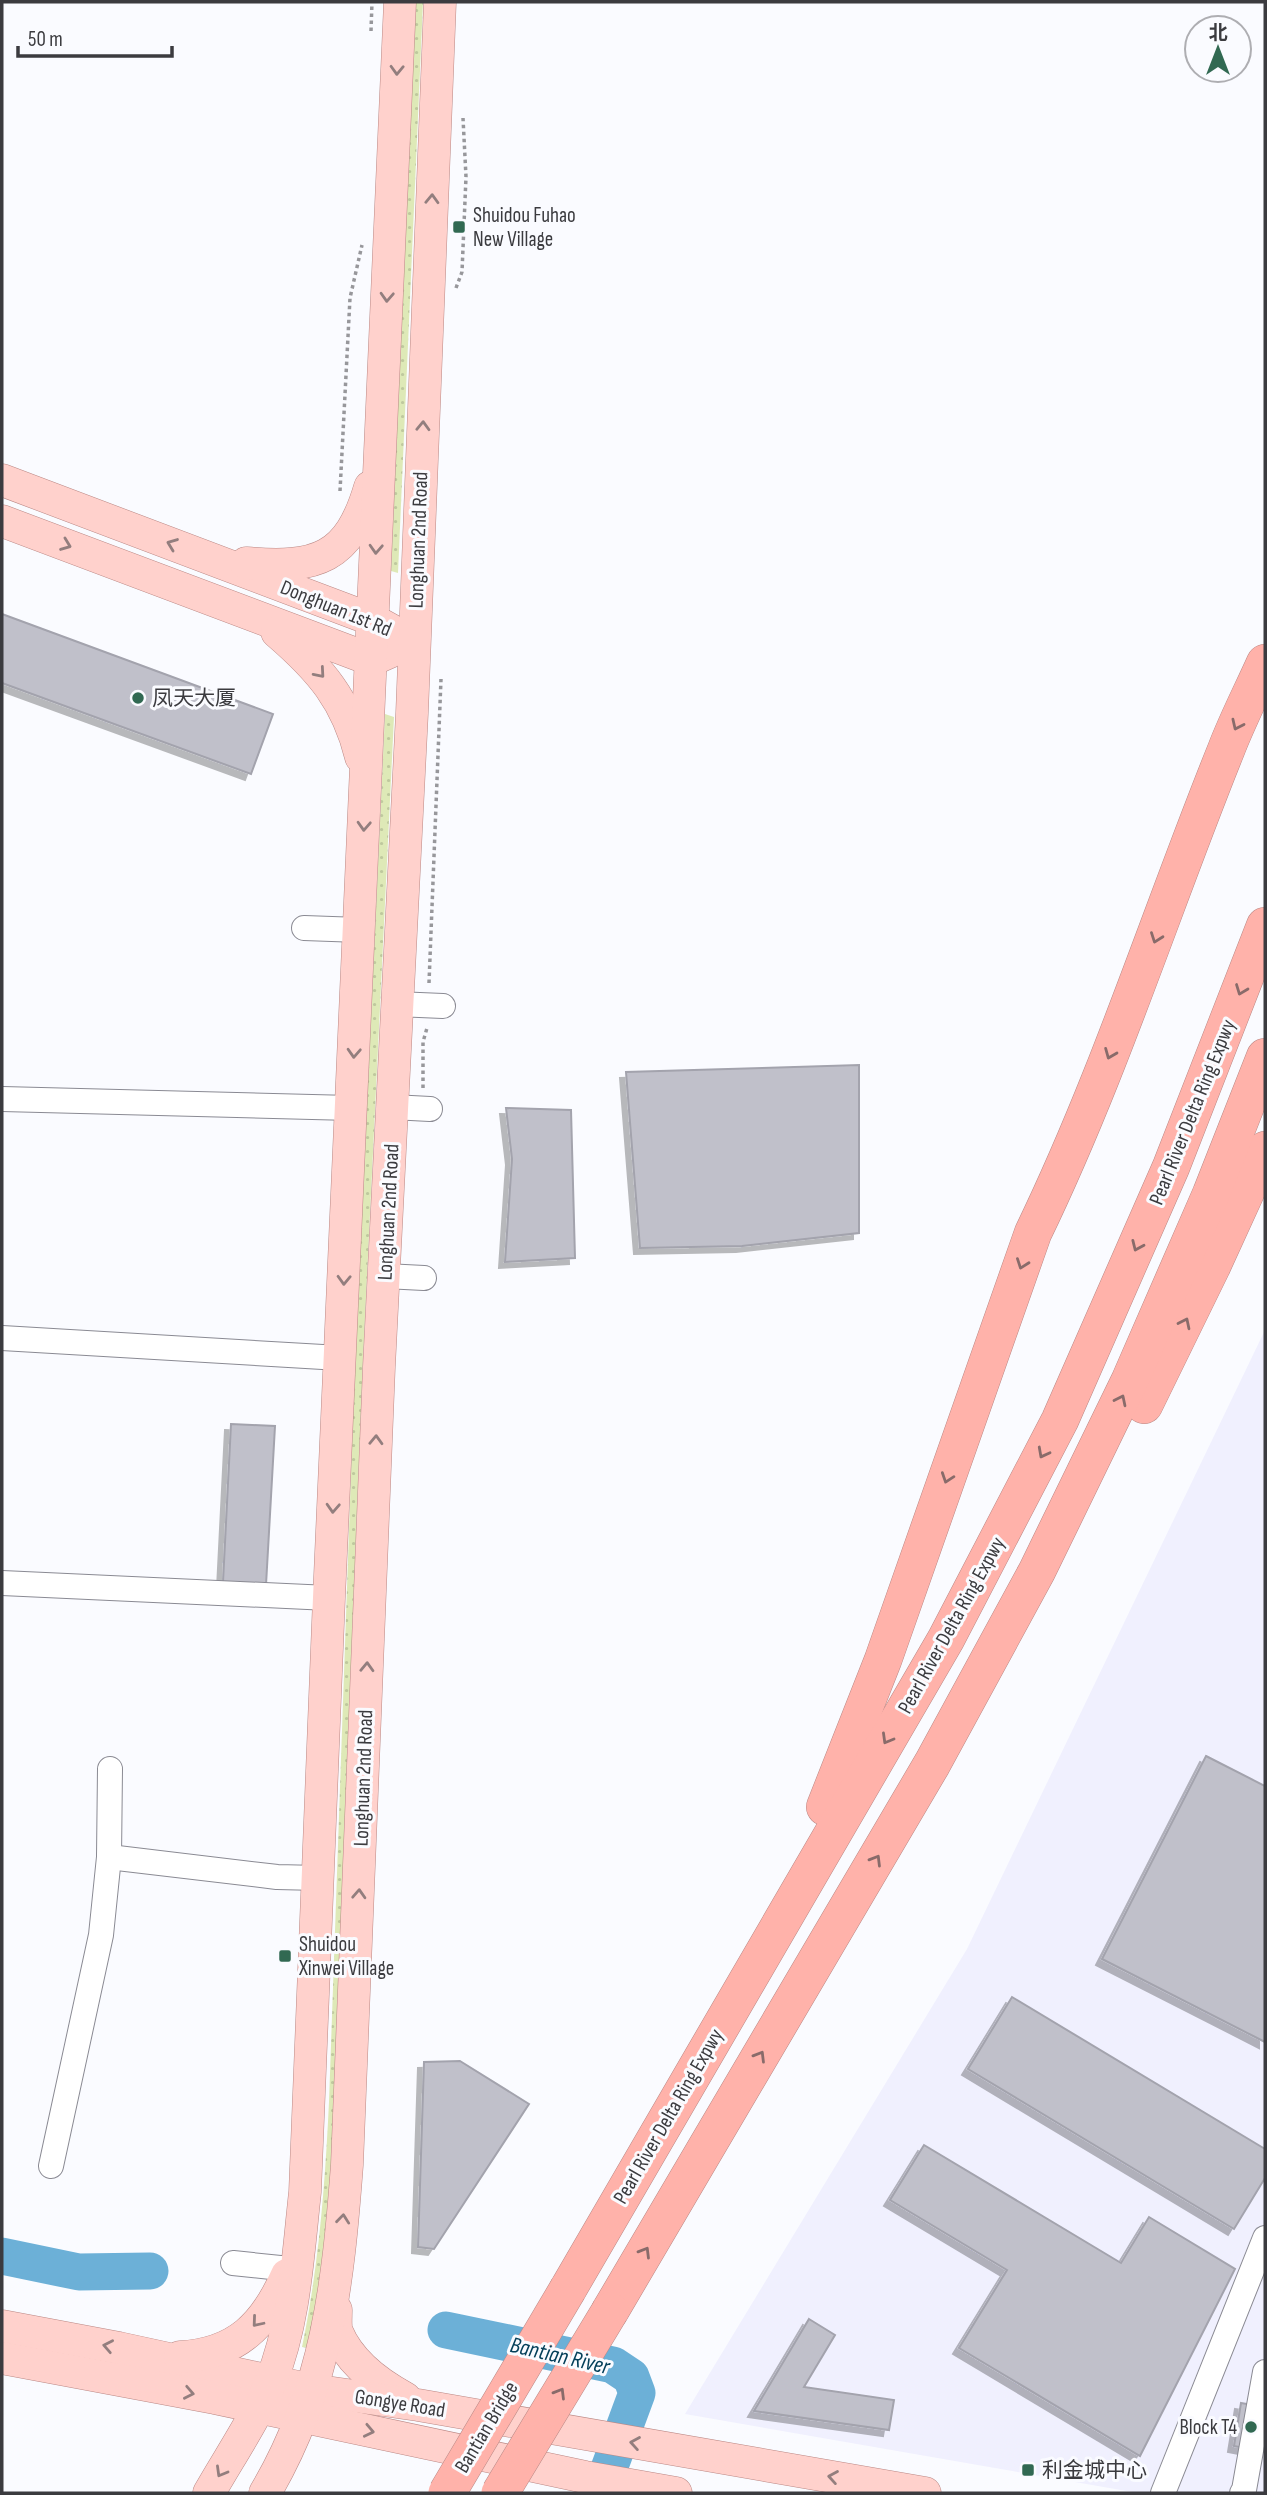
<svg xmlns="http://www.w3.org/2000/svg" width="1267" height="2495" font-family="'Sofia Sans Condensed','Noto Sans SC',sans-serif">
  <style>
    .built { fill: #f0f0fe }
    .grass { fill: url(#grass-dots) }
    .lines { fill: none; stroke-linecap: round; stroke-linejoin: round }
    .river { stroke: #6cb0d7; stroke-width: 37 }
    .building { fill: #c0c0ca; stroke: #a3a3ad; stroke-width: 2; filter: url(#shadow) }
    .minor-casing { stroke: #8a8a93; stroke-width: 26 }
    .major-casing { stroke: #ba8885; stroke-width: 33 }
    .highway-casing { stroke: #ba8885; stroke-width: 38 }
    .path { stroke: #97979b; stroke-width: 3.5; stroke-dasharray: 3.5 3.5; stroke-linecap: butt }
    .minor { stroke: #fff; stroke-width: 24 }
    .major { stroke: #ffd1cc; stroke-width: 32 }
    .highway { stroke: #ffb2aa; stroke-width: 37 }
    .highway-bridge-casing { stroke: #ba8885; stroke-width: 38; stroke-linecap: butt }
    .highway-bridge { stroke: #ffb2aa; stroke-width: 37 }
    .oneway { stroke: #937e7e }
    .oneway2 { stroke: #896b6a }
    .poi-dot { fill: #316952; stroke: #fafbff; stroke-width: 2.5 }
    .labels { text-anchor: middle; stroke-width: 6; stroke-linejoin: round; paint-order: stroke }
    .poi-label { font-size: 21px; fill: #3b3b3f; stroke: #fafbff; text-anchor: start }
    .street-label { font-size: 21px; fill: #3b3b3f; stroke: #fafbff }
    .water-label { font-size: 23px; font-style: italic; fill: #05405a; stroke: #fafbff }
  </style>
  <defs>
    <pattern id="grass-dots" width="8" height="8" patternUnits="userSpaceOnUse" patternTransform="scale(1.75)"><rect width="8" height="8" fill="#dee9b7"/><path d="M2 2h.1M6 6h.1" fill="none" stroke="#bfc99e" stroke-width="1.8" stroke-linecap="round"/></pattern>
    <filter id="shadow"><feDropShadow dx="-6" dy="6" stdDeviation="0" flood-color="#0004"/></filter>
  </defs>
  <rect width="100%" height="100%" fill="#fafbff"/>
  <path class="built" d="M1265,1330v1163h-127l-453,-79 282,-465z"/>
  <g class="grass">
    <path d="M415,2h8l-25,571 -7,-2z"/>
    <path d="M385,714l9,3 -31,642 -32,814 -11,113 -12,62 -6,-1c17,-82 23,-162 27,-245l26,-743z"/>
  </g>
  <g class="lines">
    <g class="river">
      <path d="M2,2256l77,16 71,-1"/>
      <path d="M446,2330l167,35 18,12 6,16 -37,100"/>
    </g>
  </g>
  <g class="building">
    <path d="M2,614l271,100 -22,60 -249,-91z"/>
    <path d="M859,1065v168l-117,13 -102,2 -14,-176z"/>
    <path d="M506,1108l65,2 4,148 -70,4 7,-103z"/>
    <path d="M231,1424l44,2 -9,159 -43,-3z"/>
    <path d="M1206,1756l59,30v256l-163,-83z"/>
    <path d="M1012,1997l253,152v29l-31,51 -266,-160z"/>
    <path d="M460,2061l69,43 -95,145 -16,-2 6,-185z"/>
    <path d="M924,2145l197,118 28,-46 86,52 -95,187 -181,-108 48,-78 -117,-70z"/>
    <path d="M809,2319l26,16 -31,52 90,13 -5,30 -135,-19z"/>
    <path d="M1241,2403l24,4v45l-31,-6z"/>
  </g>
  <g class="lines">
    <g class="minor-casing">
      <g id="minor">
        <path d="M304,928l56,2"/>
        <path d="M396,1004l47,2"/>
        <path d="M2,1099l349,9"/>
        <path d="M392,1107l38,2"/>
        <path d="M385,1276l39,2"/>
        <path d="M2,1338l338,20"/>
        <path d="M2,1583l327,15"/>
        <path d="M109,1857l168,20 41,1"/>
        <path d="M51,2166l50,-231 8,-78 1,-88"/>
        <path d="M233,2263l57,6"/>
        <path d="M1163,2493l102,-255"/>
        <path d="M1242,2493l2,-3 21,-118"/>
      </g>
    </g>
    <g class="major-casing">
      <g id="major">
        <path d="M2,480l371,140 18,10"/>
        <path d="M2,521l370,139 18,-8"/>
        <path d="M246,563c71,6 103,-4 124,-76"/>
        <path d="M277,632c43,37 70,68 84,125"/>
        <path d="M336,2310c0,7 -1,16 1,22 13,31 40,51 68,66"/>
        <path d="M2,2326l117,22 193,42 106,15 507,88"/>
        <path d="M180,2357c57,-3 85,-32 107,-82"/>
        <path d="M2,2358l213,40 370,79 91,16"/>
        <path d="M209,2493c21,-37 46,-73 62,-112 24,-59 27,-127 34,-189l24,-594 71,-1596"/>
        <path d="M265,2493c62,-105 73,-209 82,-328l32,-798 33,-654 28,-711"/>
      </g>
    </g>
    <g class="highway-casing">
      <g id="highway">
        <path d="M1144,1405l68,-139 53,-116"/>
        <path d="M825,1807l58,-147 150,-427c76,-157 128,-322 193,-483 11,-29 26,-58 39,-87"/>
        <path d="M568,2289l378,-650 114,-219 111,-253 94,-241"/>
        <path d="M610,2311l322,-547 105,-193 93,-191 81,-186 54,-137"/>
      </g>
    </g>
    <g class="path">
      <path d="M371,31l1,-29"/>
      <path d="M456,288l6,-16 4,-95 -3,-59"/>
      <path d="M340,491l10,-193 12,-53"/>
      <path d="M429,983l12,-304"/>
      <path d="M423,1088v-46l4,-14"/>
    </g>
    <use href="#minor" class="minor"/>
    <use href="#major" class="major"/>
    <use href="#highway" class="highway"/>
    <g class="highway-bridge-casing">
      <g id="highway-bridge">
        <path d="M447,2493l121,-204"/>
        <path d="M500,2493l110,-182"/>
      </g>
    </g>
    <use href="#highway-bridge" class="highway-bridge"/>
  </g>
  <defs><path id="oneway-chevron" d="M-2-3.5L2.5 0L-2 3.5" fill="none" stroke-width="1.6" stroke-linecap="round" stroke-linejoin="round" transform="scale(1.75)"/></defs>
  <g class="oneway">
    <use href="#oneway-chevron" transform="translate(397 70) rotate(92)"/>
    <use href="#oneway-chevron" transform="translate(432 199) rotate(-88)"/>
    <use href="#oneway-chevron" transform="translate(387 297) rotate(93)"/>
    <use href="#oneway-chevron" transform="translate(423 426) rotate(-88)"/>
    <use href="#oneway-chevron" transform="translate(172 544) rotate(-159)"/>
    <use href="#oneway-chevron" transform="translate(66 545) rotate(21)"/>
    <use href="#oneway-chevron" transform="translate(376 549) rotate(93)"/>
    <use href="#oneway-chevron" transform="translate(320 673) rotate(49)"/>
    <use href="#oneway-chevron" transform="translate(364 826) rotate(93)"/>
    <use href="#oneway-chevron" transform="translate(354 1053) rotate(93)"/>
    <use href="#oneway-chevron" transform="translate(344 1280) rotate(92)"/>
    <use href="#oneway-chevron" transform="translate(376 1440) rotate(-88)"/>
    <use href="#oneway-chevron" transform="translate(333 1508) rotate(93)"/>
    <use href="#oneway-chevron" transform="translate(367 1667) rotate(-88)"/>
    <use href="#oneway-chevron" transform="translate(359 1894) rotate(-87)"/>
    <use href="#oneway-chevron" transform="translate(343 2219) rotate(-84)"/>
    <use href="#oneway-chevron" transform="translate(257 2322) rotate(130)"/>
    <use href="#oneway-chevron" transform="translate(108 2346) rotate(-169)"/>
    <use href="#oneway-chevron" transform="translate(189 2393) rotate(11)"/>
    <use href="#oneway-chevron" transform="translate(369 2431) rotate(12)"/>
    <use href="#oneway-chevron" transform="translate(635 2443) rotate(-170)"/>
    <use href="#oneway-chevron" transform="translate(221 2472) rotate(120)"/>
    <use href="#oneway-chevron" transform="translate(833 2477) rotate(-170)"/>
  </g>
  <g class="oneway2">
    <use href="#oneway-chevron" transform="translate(1237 725) rotate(115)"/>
    <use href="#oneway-chevron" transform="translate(1156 938) rotate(110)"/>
    <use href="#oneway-chevron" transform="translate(1241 990) rotate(111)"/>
    <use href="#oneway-chevron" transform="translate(1110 1054) rotate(112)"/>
    <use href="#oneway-chevron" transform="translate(1137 1246) rotate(114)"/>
    <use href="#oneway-chevron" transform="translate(1022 1264) rotate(110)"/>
    <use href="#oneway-chevron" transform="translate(1185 1323) rotate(-64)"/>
    <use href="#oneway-chevron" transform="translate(1121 1400) rotate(-64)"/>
    <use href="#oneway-chevron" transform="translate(1043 1453) rotate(118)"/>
    <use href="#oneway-chevron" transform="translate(947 1478) rotate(109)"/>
    <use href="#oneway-chevron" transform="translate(887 1739) rotate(120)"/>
    <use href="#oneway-chevron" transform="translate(876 1860) rotate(-59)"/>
    <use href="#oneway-chevron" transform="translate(760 2056) rotate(-59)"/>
    <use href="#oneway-chevron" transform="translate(645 2252) rotate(-59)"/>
    <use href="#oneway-chevron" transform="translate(560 2393) rotate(-59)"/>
  </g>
  <g class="poi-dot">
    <rect x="452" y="220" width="14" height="14" rx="3.5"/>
    <circle cx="138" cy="698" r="7"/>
    <rect x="278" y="1949" width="14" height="14" rx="3.5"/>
    <circle cx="1251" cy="2427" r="7"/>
    <rect x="1021" y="2463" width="14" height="14" rx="3.5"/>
  </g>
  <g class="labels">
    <g class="poi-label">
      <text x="473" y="222">Shuidou Fuhao<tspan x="473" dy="24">New Village</tspan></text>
      <text x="152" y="705">凤天大厦</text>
      <text x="299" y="1951">Shuidou<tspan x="299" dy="24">Xinwei Village</tspan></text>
      <text x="1237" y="2434" text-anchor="end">Block T4</text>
      <text x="1042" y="2477">利金城中心</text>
    </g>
    <g class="street-label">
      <text transform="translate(418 540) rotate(-88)" y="7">Longhuan 2nd Road</text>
      <text transform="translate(336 608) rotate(22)" y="7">Donghuan 1st Rd</text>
      <text transform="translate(1192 1112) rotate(-68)" y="7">Pearl River Delta Ring Expwy</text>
      <text transform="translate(388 1212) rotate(-87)" y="7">Longhuan 2nd Road</text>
      <text transform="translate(951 1625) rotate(-61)" y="7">Pearl River Delta Ring Expwy</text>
      <text transform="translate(363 1778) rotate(-88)" y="7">Longhuan 2nd Road</text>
      <text transform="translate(668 2116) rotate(-60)" y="7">Pearl River Delta Ring Expwy</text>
      <text transform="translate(400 2403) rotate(9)" y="7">Gongye Road</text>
      <text transform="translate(486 2427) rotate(-59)" y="7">Bantian Bridge</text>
    </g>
    <g class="water-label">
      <text transform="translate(560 2355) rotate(13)" y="8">Bantian River</text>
    </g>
  </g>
  <rect width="1267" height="2495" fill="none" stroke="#3b3b3f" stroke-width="7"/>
  <g transform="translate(1218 49)"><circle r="33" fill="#fafbff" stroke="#aeaeb2" stroke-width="2"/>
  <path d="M0-5L12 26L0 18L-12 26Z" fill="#316952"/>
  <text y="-10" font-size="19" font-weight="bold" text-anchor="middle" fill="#3b3b3f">北</text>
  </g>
  <path d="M18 46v10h154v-10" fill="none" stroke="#3b3b3f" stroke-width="3.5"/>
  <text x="28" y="46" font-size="21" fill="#3b3b3f" stroke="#fafbff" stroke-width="5" paint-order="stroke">50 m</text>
</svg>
